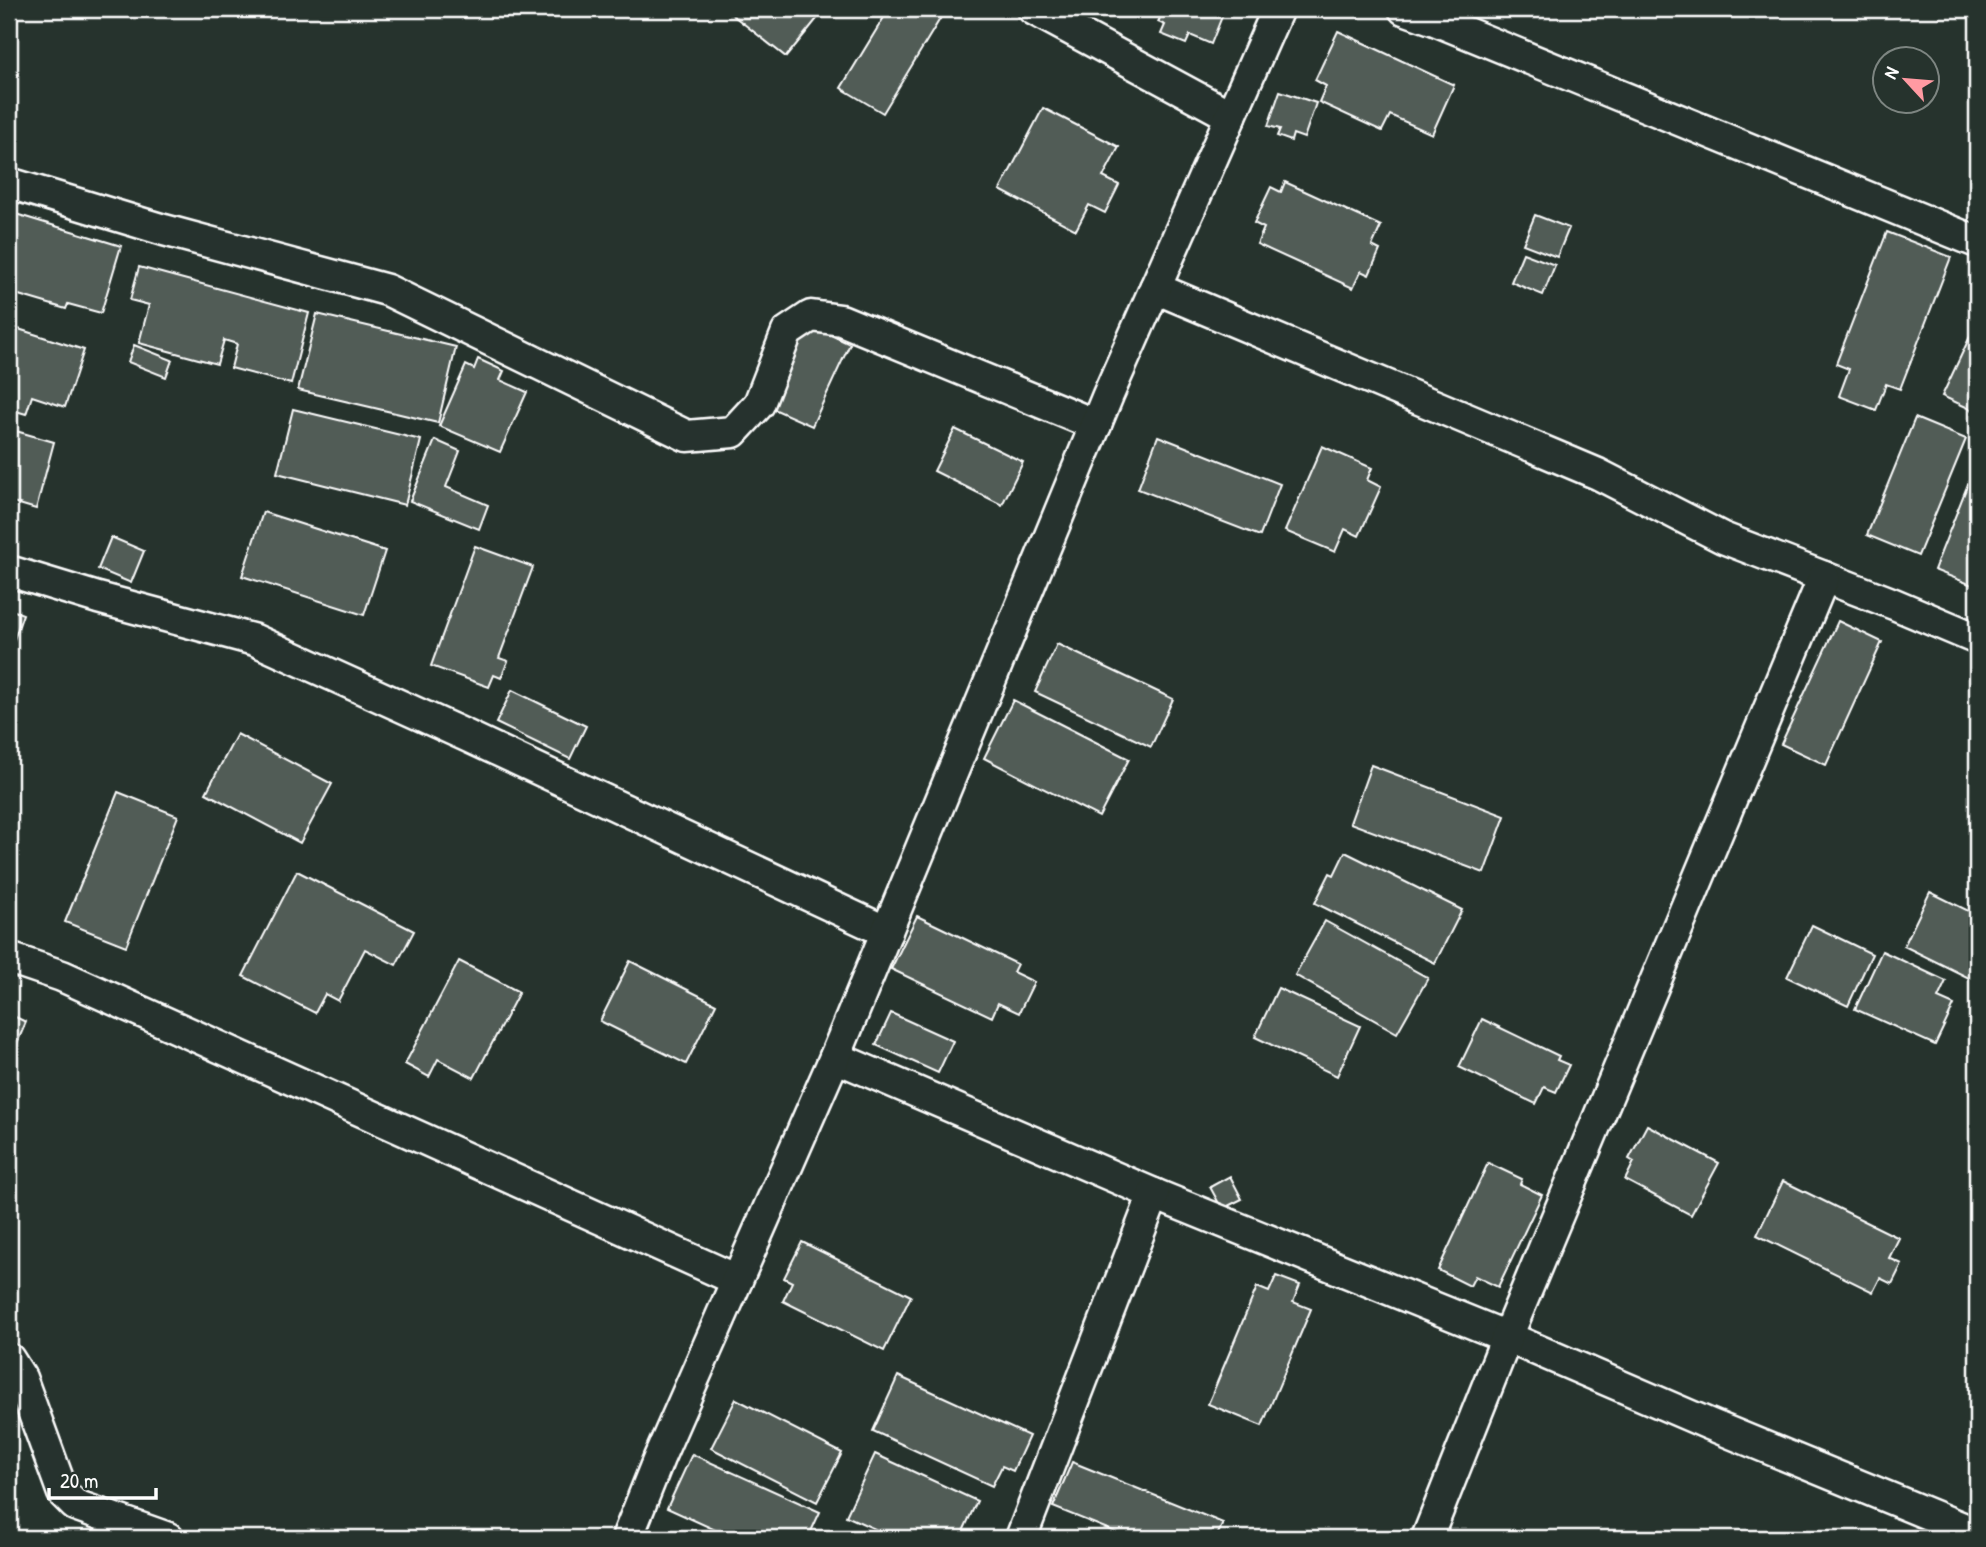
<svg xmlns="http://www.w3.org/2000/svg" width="1986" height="1547" font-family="'Patrick Hand',sans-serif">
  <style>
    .building { fill: #515c57; stroke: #fff; stroke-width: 2 }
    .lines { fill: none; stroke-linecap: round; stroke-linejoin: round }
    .street-casing { stroke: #fff; stroke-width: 35 }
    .street { stroke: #26332d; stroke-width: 30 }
  </style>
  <rect width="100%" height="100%" fill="#26332d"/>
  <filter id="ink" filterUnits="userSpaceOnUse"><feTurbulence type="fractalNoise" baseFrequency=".0143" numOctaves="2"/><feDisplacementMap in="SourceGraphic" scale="14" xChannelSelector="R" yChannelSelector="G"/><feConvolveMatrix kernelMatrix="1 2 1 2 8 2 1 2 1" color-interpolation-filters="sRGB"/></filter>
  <g filter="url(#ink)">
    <g class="building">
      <path d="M734,9h91l-39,48 -56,-44z"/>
      <path d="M889,9h57l-63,104 -42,-25z"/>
      <path d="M1164,9h61l-14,35 -21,-9 -4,9 -25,-10 4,-9 -7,-3z"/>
      <path d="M1956,9h21v8z"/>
      <path d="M1338,31l116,54 -22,49 -42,-19 -8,16 -63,-29 7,-16 -11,-6z"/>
      <path d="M1280,91l36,12 -12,35 -11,-4 -2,7 -14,-5 3,-7 -12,-3z"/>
      <path d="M1043,108l76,39 -16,30 16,8 -14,28 -16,-8 -13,25 -76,-40z"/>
      <path d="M1285,182l96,44 -9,20 8,4 -11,25 -8,-4 -8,17 -96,-44 7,-16 -10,-5 17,-36 10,5z"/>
      <path d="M9,212l112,34 -20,67 -33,-9 -2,5 -54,-16 1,-6 -4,-1z"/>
      <path d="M1535,215l34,13 -12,29 -34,-13z"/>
      <path d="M1887,232l64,25 -51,132 -14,-5 -10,26 -37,-14 10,-27 -13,-5z"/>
      <path d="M1523,253l32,12 -12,30 -32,-13z"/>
      <path d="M139,267l170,46 -18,71 -60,-16 6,-24 -13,-4 -7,24 -78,-21 10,-38 -19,-5z"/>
      <path d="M317,314l139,33 -18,76 -140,-33z"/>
      <path d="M805,323l45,21 -38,82 -45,-20z"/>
      <path d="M9,326l75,24 -19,57 -33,-11 -6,18 -17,-5z"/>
      <path d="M1974,328l3,2v82l-35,-16z"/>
      <path d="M134,345l38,15 -6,17 -38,-15z"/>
      <path d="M478,359l26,12 -4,9 27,12 -27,60 -61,-26 27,-61 8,4z"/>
      <path d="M293,409l128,31 -16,65 -128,-32z"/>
      <path d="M1915,418l51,21 -48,117 -51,-21z"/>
      <path d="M9,429l45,13 -18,67 -27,-8z"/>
      <path d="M955,429l68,33 -21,43 -68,-34z"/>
      <path d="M1158,436l122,48 -20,52 -122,-47z"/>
      <path d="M435,440l25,11 -14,36 42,18 -9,24 -69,-28z"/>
      <path d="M1322,446l50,22 -5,12 14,7 -22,49 -14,-7 -10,23 -50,-21z"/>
      <path d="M1977,461v126l-43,-17z"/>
      <path d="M263,512l122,39 -21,64 -122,-39z"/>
      <path d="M111,537l33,14 -13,32 -33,-14z"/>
      <path d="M475,546l58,21 -34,91 9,3 -7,17 -7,-3 -5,12 -58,-21z"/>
      <path d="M9,609l14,5 -14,40z"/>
      <path d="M1838,621l44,21 -56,123 -45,-21z"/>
      <path d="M1057,644l116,55 -22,48 -116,-55z"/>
      <path d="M512,690l74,36 -16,33 -74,-36z"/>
      <path d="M1013,700l116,59 -30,58 -115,-59z"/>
      <path d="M237,734l95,50 -32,59 -94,-50z"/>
      <path d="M1371,765l134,51 -21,57 -134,-50z"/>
      <path d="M118,792l60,24 -52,130 -61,-24z"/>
      <path d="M1345,852l117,58 -27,53 -120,-60 15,-30 4,2z"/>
      <path d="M297,871l117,60 -18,34 -31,-16 -27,52 -13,-7 -10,19 -72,-37z"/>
      <path d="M1930,892l47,23v67l-73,-36z"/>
      <path d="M917,916l100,48 -4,8 21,10 -15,31 -21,-10 -6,14 -101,-48z"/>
      <path d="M1325,921l103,57 -31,55 -102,-58z"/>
      <path d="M1812,925l60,29 -24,52 -61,-29z"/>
      <path d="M1882,951l64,30 -8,17 16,7 -19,40 -80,-36z"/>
      <path d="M459,961l60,31 -45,86 -36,-19 -9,18 -24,-13z"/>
      <path d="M630,961l86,43 -30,60 -86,-43z"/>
      <path d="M1278,988l82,38 -23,50 -82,-39z"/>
      <path d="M891,1013l62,28 -15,32 -62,-28z"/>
      <path d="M9,1014l17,8 -17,40z"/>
      <path d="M1482,1019l77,37 -2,4 12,5 -13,27 -12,-5 -8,17 -77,-37z"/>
      <path d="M1647,1125l72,38 -28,52 -66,-35 9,-18 -5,-3z"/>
      <path d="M1488,1163l34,16 -2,5 22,11 -44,92 -23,-11 -5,10 -32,-16z"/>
      <path d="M1230,1176l12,23 -20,10 -12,-22z"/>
      <path d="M1783,1181l116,57 -10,20 13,6 -10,20 -12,-6 -7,14 -116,-57z"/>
      <path d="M802,1242l109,54 -27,55 -101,-50 9,-19 -8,-4z"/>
      <path d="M1276,1276l24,9 -7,17 18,7 -49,117 -54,-22 49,-117 12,5z"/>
      <path d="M898,1376l131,60 -16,35 -11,-5 -10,20 -119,-55z"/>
      <path d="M736,1399l106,54 -25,49 -106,-54z"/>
      <path d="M692,1454l128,58 -12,26h-75l-66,-30z"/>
      <path d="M875,1454l102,47 -17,37h-65l-49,-22z"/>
      <path d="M1072,1462l151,61 -7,15h-86l-77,-31z"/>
    </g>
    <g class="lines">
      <g class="street-casing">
        <g id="street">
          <path d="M1033,9l198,107"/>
          <path d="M1404,9l31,11 542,222"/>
          <path d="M9,183l155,47 223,60 300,146 46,-4 26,-28 28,-72 24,-16 30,4 255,105"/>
          <path d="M1155,288l443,186 125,64 171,66 83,35"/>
          <path d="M9,571l89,27 157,42 212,96 420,196"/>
          <path d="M9,958l53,18 675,304"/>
          <path d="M835,1057l319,137 353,143 202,87 268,110"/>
          <path d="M9,1359l12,19 42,115 12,12 93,33"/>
          <path d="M627,1538l32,-80 176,-401 273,-662 170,-386"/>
          <path d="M1021,1538l133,-344"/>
          <path d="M1427,1538l80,-201 317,-760"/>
        </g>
      </g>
      <use href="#street" class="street"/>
    </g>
  </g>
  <rect width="1986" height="1547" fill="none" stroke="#26332d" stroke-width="35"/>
  <rect x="18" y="18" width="1951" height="1512" fill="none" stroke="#fff" stroke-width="2.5" filter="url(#ink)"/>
  <g transform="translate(1906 80) rotate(296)"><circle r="33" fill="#26332d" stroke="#7d8581" stroke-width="2"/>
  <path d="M0-5L12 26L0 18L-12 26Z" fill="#ff9aa2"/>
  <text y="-10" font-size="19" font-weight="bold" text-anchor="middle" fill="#ffffff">N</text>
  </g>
  <path d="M49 1488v10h107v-10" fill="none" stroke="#ffffff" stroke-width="3.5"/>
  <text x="60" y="1488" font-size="21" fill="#ffffff" stroke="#26332d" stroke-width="5" paint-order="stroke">20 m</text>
</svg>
